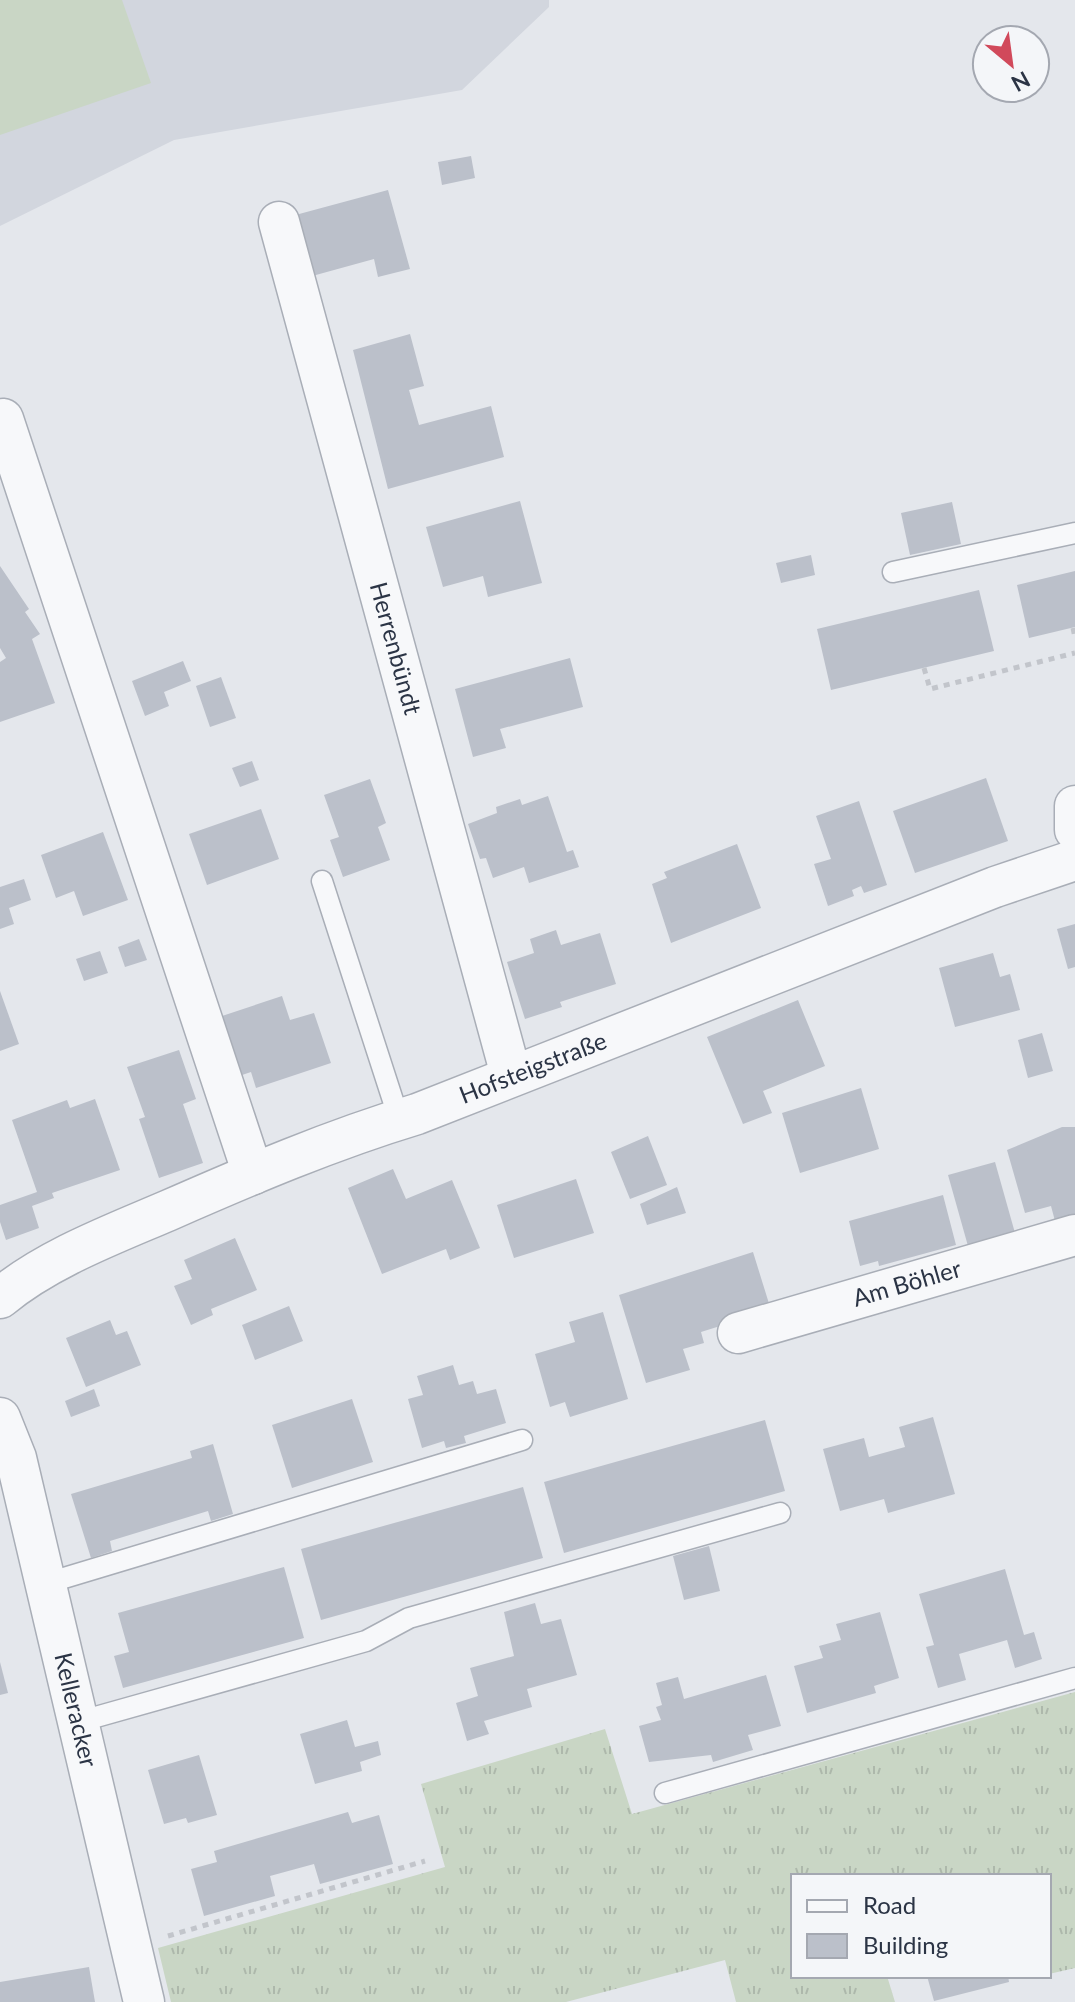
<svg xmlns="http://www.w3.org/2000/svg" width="1075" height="2002" font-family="Lato,sans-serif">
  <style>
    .built { fill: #d2d6de }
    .grass { fill: url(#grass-tufts) }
    .pitch { fill: #c9d6c5 }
    .building { fill: #bbc0ca }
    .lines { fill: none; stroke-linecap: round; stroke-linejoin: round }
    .lane-casing { stroke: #a9aeb7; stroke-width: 23 }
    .street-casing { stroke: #a9aeb7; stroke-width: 43 }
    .path { stroke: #c2c5cb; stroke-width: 5; stroke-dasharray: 6 6; stroke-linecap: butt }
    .lane { stroke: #f7f8fa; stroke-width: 20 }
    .street { stroke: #f7f8fa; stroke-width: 40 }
    .labels { text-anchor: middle; stroke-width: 8; stroke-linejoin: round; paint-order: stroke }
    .street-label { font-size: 24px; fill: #2b3445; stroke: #f4f6f9 }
  </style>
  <defs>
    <pattern id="grass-tufts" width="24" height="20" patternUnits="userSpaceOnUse" patternTransform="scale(2)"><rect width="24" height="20" fill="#c9d6c5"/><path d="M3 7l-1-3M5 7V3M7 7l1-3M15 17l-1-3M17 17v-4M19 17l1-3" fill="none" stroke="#adb8ab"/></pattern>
  </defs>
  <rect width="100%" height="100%" fill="#e4e7ec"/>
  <path class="built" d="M0,0h549v7l-87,83 -288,50 -174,86z"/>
  <path class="grass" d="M1075,1692v276l-26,6v-98h-256v100h94l8,26h-159l-11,-42 -159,42h-395l-13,-54 287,-81 -24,-83 184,-55 27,85z"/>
  <path class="pitch" d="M0,0h122l29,83 -151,52z"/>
  <g class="building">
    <path d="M471,156l4,22 -33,7 -4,-23z"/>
    <path d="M388,190l22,79 -32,8 -4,-18 -69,19 -17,-61z"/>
    <path d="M410,334l14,52 -15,4 10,35 72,-19 13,51 -116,32 -35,-139z"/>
    <path d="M520,501l22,82 -54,14 -5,-21 -40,11 -17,-60z"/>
    <path d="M952,502l9,42 -51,11 -9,-42z"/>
    <path d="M811,555l4,20 -34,8 -5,-20z"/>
    <path d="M0,566l29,43 -4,3 15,22 -8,5 23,64 -55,19v-60l6,-4 -6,-10z"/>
    <path d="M1075,571v56l-46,11 -12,-53z"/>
    <path d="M979,590l15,61 -163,39 -14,-61z"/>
    <path d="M570,658l13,49 -83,22 6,19 -33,9 -18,-68z"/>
    <path d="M183,661l8,20 -27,11 5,14 -24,10 -13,-35z"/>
    <path d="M221,677l15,41 -26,9 -14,-41z"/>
    <path d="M252,761l7,19 -19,7 -8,-19z"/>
    <path d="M986,778l22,63 -93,32 -22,-62z"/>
    <path d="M370,779l16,44 -8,4 12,33 -47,17 -13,-37 9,-3 -15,-42z"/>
    <path d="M548,796l19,56 6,-2 6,17 -50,16 -5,-16 -31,11 -7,-20 -6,1 -12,-35 29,-11 -1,-6 24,-8 2,6z"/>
    <path d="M859,801l28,84 -23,8 -3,-7 -9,4 2,6 -26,10 -14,-42 17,-5 -15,-43z"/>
    <path d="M261,809l18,50 -72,26 -18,-51z"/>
    <path d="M103,832l25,68 -45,16 -9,-25 -18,7 -15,-43z"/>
    <path d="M737,844l24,64 -90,35 -19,-59 15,-6 -3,-6z"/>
    <path d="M24,879l7,21 -22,8 5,16 -14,5v-42z"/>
    <path d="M1075,924v43l-7,2 -11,-40z"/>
    <path d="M556,930l5,15 39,-12 16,51 -56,18 2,5 -37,12 -18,-57 27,-9 -4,-14z"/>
    <path d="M139,939l8,21 -22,7 -7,-20z"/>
    <path d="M100,951l8,22 -24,8 -8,-22z"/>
    <path d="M993,953l7,24 10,-3 10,36 -65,17 -16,-59z"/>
    <path d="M0,991l19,53 -19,7z"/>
    <path d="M282,996l8,24 24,-7 17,50 -75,25 -5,-16 -15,5 -20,-59z"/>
    <path d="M798,1000l27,66 -62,25 9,22 -29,11 -36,-87z"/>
    <path d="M1042,1033l11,38 -25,7 -10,-38z"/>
    <path d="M179,1050l17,49 -13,5 20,59 -44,15 -20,-59 6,-2 -18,-50z"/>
    <path d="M861,1088l18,61 -79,24 -18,-60z"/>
    <path d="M95,1099l25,71 -68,23 2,5 -22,8 7,22 -33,12 -6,-18v-17l37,-13 -25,-72 55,-20 3,8z"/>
    <path d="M1062,1127h13v89l-20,5 -4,-15 -26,7 -18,-63z"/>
    <path d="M648,1136l19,49 -37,14 -19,-47z"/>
    <path d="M995,1162l20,71 -47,13 -20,-71z"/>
    <path d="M393,1169l13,30 46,-19 28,68 -30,12 -4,-11 -64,25 -34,-86z"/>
    <path d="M576,1179l18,54 -80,25 -17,-53z"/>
    <path d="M677,1187l9,26 -39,12 -7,-21z"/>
    <path d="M943,1195l13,50 -77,21 -1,-5 -18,5 -11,-45z"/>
    <path d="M235,1238l22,52 -46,19 2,6 -22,10 -17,-39 18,-7 -8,-19z"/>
    <path d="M753,1252l18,58 -70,22 3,11 -21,6 7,21 -44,13 -27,-88z"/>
    <path d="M289,1306l14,35 -48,19 -13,-35z"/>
    <path d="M603,1312l25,87 -58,18 -5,-15 -15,5 -15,-53 40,-12 -6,-20z"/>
    <path d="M110,1320l6,15 11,-4 14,34 -55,22 -20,-49z"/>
    <path d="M453,1365l6,20 14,-4 4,13 19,-5 10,34 -42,13 2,7 -20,5 -2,-7 -22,7 -14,-49 15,-4 -6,-19z"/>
    <path d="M94,1389l6,17 -29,11 -6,-16z"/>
    <path d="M352,1399l21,63 -81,26 -20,-63z"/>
    <path d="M933,1417l22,77 -67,19 -4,-14 -44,12 -17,-62 41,-11 5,19 36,-10 -6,-20z"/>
    <path d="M765,1420l20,71 -221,62 -20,-71z"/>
    <path d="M213,1444l20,70 -22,7 -3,-10 -98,30 2,10 -21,7 -20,-64 121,-36 -2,-7z"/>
    <path d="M523,1487l20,71 -222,62 -20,-71z"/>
    <path d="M709,1546l11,45 -36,9 -11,-44z"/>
    <path d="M284,1567l20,71 -181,50 -9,-32 15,-4 -11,-39z"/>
    <path d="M1005,1569l19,66 10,-3 8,27 -27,9 -8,-28 -48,14 7,26 -28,8 -12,-41 8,-2 -15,-51z"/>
    <path d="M535,1603l6,21 20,-5 16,56 -50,14 5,18 -48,14 5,13 -22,7 -11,-38 22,-7 -8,-28 44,-12 -10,-44z"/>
    <path d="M880,1612l19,66 -25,8 2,7 -69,20 -13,-47 29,-8 -4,-12 22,-6 -5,-16z"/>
    <path d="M0,1662l8,31 -8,2z"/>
    <path d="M766,1675l15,51 -33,9 5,15 -40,12 -2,-7 -62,7 -10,-36 22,-6 -5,-13 6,-2 -6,-22 22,-6 6,22z"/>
    <path d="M347,1720l8,27 23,-6 3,14 -21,7 2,9 -47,13 -15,-50z"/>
    <path d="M199,1755l18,60 -29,8 -2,-5 -22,6 -16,-54z"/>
    <path d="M348,1812l4,11 27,-8 14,49 -73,20 -6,-20 -44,12 5,20 -71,20 -13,-47 26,-7 -3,-11z"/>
    <path d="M89,1967l6,35h-95v-20z"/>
    <path d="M927,1976h81l1,6 -75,19z"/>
  </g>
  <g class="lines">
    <g class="lane-casing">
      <g id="lane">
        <path d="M893,572l182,-39"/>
        <path d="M322,881l77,238"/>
        <path d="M44,1584l478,-144"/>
        <path d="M78,1722l288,-81 43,-23 371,-105"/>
        <path d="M665,1793l410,-115"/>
      </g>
    </g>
    <g class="street-casing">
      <g id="street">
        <path id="s1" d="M279,222l232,853"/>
        <path d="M3,419l250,755"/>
        <path d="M1075,806v24"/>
        <path id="s2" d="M0,1298c47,-39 111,-63 167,-87 82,-36 164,-71 250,-97l578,-227 80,-27"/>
        <path id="s3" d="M738,1333l337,-98"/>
        <path id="s4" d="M0,1418l16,40 128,544"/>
      </g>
    </g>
    <g class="path">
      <path d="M1073,628l2,10"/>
      <path d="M924,668l6,21 145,-36"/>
      <path d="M168,1936l257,-75"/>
    </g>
    <use href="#lane" class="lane"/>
    <use href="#street" class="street"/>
  </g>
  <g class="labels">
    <g class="street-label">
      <text dy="8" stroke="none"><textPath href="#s1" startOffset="442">Herrenbündt</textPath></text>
      <text dy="8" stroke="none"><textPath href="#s2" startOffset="582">Hofsteigstraße</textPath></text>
      <text dy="8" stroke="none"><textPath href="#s3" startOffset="176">Am Böhler</textPath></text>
      <text dy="8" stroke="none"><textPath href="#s4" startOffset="302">Kelleracker</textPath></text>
    </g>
  </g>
  <rect x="791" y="1874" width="260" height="104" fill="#f4f6f9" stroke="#a4a8b1" stroke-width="2"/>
  <rect x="807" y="1900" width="40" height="12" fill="#f7f8fa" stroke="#a4a8b1" stroke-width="2"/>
  <text x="863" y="1914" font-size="24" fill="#2b3445">Road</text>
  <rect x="807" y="1934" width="40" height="24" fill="#bbc0ca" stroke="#a4a8b1" stroke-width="2"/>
  <text x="863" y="1954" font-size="24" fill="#2b3445">Building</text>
  <g transform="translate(1011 64) rotate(151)"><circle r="38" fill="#f4f6f9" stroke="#a4a8b1" stroke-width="2"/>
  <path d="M0-6L14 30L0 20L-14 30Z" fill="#d1495b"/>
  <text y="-12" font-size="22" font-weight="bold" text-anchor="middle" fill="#2b3445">N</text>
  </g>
</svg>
